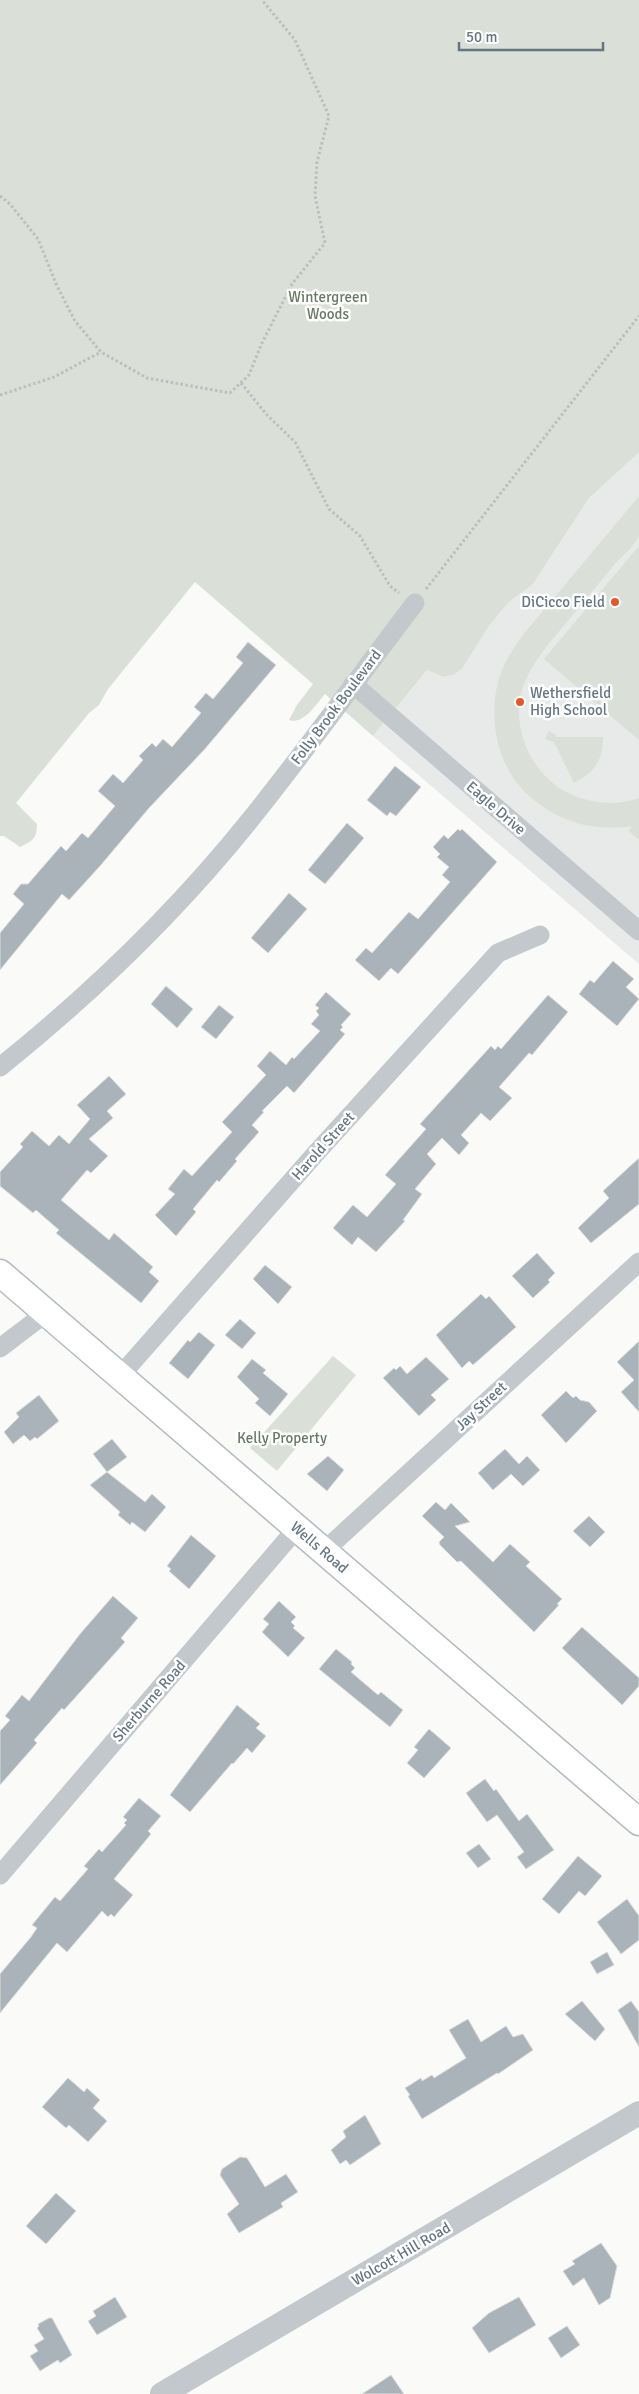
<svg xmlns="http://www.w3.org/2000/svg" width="639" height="2394" font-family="Signika,sans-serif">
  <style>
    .built { fill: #e8e9e9 }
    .green { fill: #dadfd7 }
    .building { fill: #aab3b9; stroke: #dcdcda }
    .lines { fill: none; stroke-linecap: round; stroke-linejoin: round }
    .secondary-casing { stroke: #b3babf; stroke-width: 29 }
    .path { stroke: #bbbfc2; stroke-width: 3; stroke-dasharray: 2.5 2.5; stroke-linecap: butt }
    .minor { stroke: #c3c8cc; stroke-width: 19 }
    .tertiary { stroke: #c3c8cc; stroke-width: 24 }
    .secondary { stroke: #fff; stroke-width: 26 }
    .poi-dot { fill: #e4572e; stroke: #fff; stroke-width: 2 }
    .labels { text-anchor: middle; stroke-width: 5; stroke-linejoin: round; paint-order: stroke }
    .park-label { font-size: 15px; fill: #687a64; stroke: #fff }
    .poi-label { font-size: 15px; fill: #657683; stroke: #fff; text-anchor: end }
    .street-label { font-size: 15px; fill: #657683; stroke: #fff }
  </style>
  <rect width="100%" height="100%" fill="#fafaf8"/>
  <path class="built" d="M639,451v513l-266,-228 54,-66 16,7 10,-2 9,-6 27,-43 19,-23 25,-19 56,-86z"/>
  <g class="green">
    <path d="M0,0h639v452l-50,46 -56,86 -25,19 -19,23 -27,43 -9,6 -10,2 -16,-7 -54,66 -48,-42c-9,10 -21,31 -36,26l8,-15 16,-21 -118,-102 -87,107 -9,16 -10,8 -73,90 21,21c0,14 -4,17 -17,23l-16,-11h-4z"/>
    <path d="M639,496c0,12 0,27 0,38 -2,10 -17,22 -24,30 -16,19 -32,39 -48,58 -32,38 -61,69 -42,122 7,19 22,38 41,48 22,11 48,15 73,6v42l-10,-9 3,-5c-41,6 -77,-5 -107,-34 -31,-31 -39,-84 -22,-124 11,-26 33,-48 51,-70 28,-34 57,-68 85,-102z"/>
    <path d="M639,546v194l-95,-81z"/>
    <path d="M549,731l7,4v2h47c0,23 -8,35 -29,46l-20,-41 -9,-3z"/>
    <path d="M333,1356l23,19 -79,96 -27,-23z"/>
  </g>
  <g class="building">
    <path d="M248,642l28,23 -72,85 -55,58 -49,58 -31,34 -7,-6 -62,76v-37l24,-29 -11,-10 8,-10h7l33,-38 5,5 16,-18 6,5 27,-32 -17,-15 15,-17 10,9 20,-23 -4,-4 13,-13 4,4 7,-8 9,8 29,-34 -7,-6 12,-14 7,6 30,-36 -7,-6z"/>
    <path d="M395,766l26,21 -25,29 -6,-4 -3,4 -20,-16z"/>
    <path d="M347,823l17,15 -39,46 -17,-14z"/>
    <path d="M458,829l2,2 2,-2 35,33 -99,112 -7,-6 -12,13 -24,-21 11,-12 6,5 37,-41 9,7 32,-37 -8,-7 7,-8 -12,-10 3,-3 -7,-7 11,-12 4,4z"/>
    <path d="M289,893l18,16 -39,44 -17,-15z"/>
    <path d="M613,961l21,18 -8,8 13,12 -22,27 -38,-32 11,-14 4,3z"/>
    <path d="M166,986l27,23 -16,19 -26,-24z"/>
    <path d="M326,992l25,22 -10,11 2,2 -3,3 5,4 -51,59 -7,-7 -25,25 2,1 -12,13 7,7 -24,27 2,2 -18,21 -2,-2 -24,29 3,3 -20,24 -21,-21 20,-21 -7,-5 16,-20 8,7 40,-44 -10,-10 44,-47 -9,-9 13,-15 16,14 6,-8 2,2 26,-28 -9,-7 8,-9 -3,-4 3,-3 -4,-3z"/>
    <path d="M548,995l20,17 -36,43 -3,-2 -30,34 13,11 -22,23 -9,-8 -20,22 8,8 -10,12 -17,-17 -15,16 9,10 -21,25 7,5 -19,26 2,1 -29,31 -18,-15 -6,8 -19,-17 20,-23 14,12 29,-33 -11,-9 41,-46 -6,-5 71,-78 4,4 3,-4 3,3z"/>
    <path d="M219,1005l15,12 -18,22 -15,-12z"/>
    <path d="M109,1076l17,18 -19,17 6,7 -24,21 19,17 -17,17 -4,-3 -26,30 48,40 5,-7 39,34 -4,5 10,9 -18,22 -85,-70 3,-3 -23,-20 -3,3 -33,-27v-14l23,-25 -3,-3 12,-13 17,15 10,-11 10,9 21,-25 -13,-14z"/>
    <path d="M639,1158v46l-48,39 -13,-15 31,-30 -6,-7z"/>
    <path d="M537,1253l18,20 -7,7 2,2 -17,16 -21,-22z"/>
    <path d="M265,1265l27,22 -14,17 -25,-25z"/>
    <path d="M481,1294l5,5 3,-3 27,31 -43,38 -4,-4 -7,7 -26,-33z"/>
    <path d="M240,1319l16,14 -14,16 -17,-14z"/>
    <path d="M199,1332l16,13 -27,34 -19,-16 19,-23 2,2z"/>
    <path d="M639,1341v71l-18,-20 13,-12 -17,-18z"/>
    <path d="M426,1357l23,22 -18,16 5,5 -17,16 -36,-38 11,-10 2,2 4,-4 7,8z"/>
    <path d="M252,1359l14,11 -3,3 25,21 -18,22 -15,-13 4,-4 -22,-22z"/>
    <path d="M566,1391l7,7 3,-2 4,4 9,2 8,9 -31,32 -25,-28z"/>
    <path d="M39,1395l20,26 -22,18 -2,-2 -5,4 -6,-6 -11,9 -9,-12 15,-15 -3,-4z"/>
    <path d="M112,1439l15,18 -20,15 38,30 7,-8 14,13 -21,25 -13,-10 -2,3 -12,-10 2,-3 -30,-27 17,-13 -14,-18z"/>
    <path d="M505,1449l14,15 8,-8 13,14 -17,16 -12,-12 -18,16 -15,-17z"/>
    <path d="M328,1456l16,14 -17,21 -20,-17z"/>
    <path d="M436,1502l9,8 6,-7 19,19 -15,4 38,36 17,-18 20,18 -4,4 36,33 -5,5 2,1 -25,27 -73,-71 -4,1 -17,-17 -1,-3 5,-5 -22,-21z"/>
    <path d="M589,1516l16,16 -15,15 -17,-16z"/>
    <path d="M191,1535l25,21 -27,33 -20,-18 2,-2 -4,-3z"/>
    <path d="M113,1596l25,22 -17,20 4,4 -61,68 -2,-2 -28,32 3,3 -37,42v-54l10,-11 -5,-4 17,-21 7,6 51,-67z"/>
    <path d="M279,1601l17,16 -5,5 4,4 -2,2 12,10 -17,19 -26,-25 7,-8 -6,-5z"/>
    <path d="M582,1627l57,51v8l-17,19 -60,-57z"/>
    <path d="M336,1649l16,13 -1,2 4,4 -4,4 27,23 3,-3 22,18 -13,17 -71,-58z"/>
    <path d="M237,1705l23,19 -4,4 10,8 -14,17 -5,-5 -14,16 -1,-1 -42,49 -20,-17z"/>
    <path d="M429,1729l22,19 -27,30 -17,-15 11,-13 -4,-3z"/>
    <path d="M485,1779l9,12 2,-2 23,32 8,-7 27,36 -28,19 -9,-12 7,-5 -27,-37 -10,7 -21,-29z"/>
    <path d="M139,1798l22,18 -13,15 3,3 -37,45 19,16 -19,22 -3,-3 -3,3 -6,-6 -35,41 -10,-9 -57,70v-39l31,-37 6,-9 -5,-3 23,-28 5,4 28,-32 -4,-3 15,-17 3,3 24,-27 -2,-2 3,-3 -4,-3z"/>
    <path d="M479,1844l12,15 -13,9 -12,-15z"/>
    <path d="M578,1856l24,20 -17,20 -6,-5 -20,23 -17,-15z"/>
    <path d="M627,1899l12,17v24l-18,14 -24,-32z"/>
    <path d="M607,1952l7,13 -17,9 -7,-12z"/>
    <path d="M582,2001l23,28 -10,12 -30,-27z"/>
    <path d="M631,2001l8,11v35l-21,-37z"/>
    <path d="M468,2019l13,23 25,-16 7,11 10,-3 10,16 -35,24 -1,-1 -75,46 -14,-23 2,-1 -5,-7 16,-10 1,3 10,-6 2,3 32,-20 -17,-28z"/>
    <path d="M68,2078l16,14 3,-4 13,12 -7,8 14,13 -19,21 -19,-17 -3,3 -24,-21z"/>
    <path d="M365,2115l16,29 -31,21 -4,-5 -6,4 -9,-14 15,-13 -3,-6z"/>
    <path d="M240,2157l7,1 18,29 21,-13 12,18 -17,11 2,4 -44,26 -12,-19 12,-10 -19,-29 2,-6z"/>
    <path d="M56,2193l20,18 -30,33 -20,-18z"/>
    <path d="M601,2243l16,23 -7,32 -11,7 -15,-27 -11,8 -10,-15 12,-7 -3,-3z"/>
    <path d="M115,2297l12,20 -30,18 -9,-14 8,-5 -3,-5z"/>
    <path d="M519,2297l17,28 -47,28 -17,-25 17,-15z"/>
    <path d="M49,2318h3l20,37 -12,8 -2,-3 -18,11 -10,-15 8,-5 -4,-6 10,-6 -7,-11 2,-2 -1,-2z"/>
    <path d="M567,2326l13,19 -19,13 -13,-20z"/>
    <path d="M391,2375l13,19h-42z"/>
  </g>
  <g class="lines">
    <g class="secondary-casing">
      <g id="secondary">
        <path id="s1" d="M0,1273l639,549"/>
      </g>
    </g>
    <g class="path">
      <path d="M0,196l10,8 28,35 19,47 18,35 26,31 46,26 83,15 19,-18 12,-30 31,-61 33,-41 -10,-47 2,-34 12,-46 -34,-76 -33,-40"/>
      <path d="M241,383l26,32 28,27 34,67 31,27 30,50 9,7"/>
      <path d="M0,395l54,-18 47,-25"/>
      <path d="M426,589l213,-273"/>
    </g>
    <g class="minor">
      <path d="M353,684l286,247"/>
      <path d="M0,1067c91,-73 177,-156 250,-247 57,-71 110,-145 165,-217"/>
      <path d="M0,1348l46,-35"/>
      <path d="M120,1376l197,-224 181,-199 42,-18"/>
      <path d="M324,1551l315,-289"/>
      <path d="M0,1875l297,-347"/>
    </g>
    <path class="tertiary" d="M162,2394l477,-281"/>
    <use href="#secondary" class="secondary"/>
  </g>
  <g class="poi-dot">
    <circle cx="615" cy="602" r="5"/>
    <circle cx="520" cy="702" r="5"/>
  </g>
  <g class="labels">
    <g class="park-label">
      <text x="328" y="302">Wintergreen<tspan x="328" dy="17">Woods</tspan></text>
      <text x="282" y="1443">Kelly Property</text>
    </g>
    <g class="poi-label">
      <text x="605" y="607">DiCicco Field</text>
      <text x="530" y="698" text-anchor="start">Wethersfield<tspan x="530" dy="17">High School</tspan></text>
    </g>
    <g class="street-label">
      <text transform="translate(336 707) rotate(-53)" y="5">Folly Brook Boulevard</text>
      <text transform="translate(496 808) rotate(41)" y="5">Eagle Drive</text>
      <text transform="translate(323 1146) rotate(-48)" y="5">Harold Street</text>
      <text transform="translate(481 1406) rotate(-43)" y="5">Jay Street</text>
      <text dy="5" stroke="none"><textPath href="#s1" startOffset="421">Wells Road</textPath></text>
      <text transform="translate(149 1701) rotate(-49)" y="5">Sherburne Road</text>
      <text transform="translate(401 2254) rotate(-30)" y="5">Wolcott Hill Road</text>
    </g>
  </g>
  <path d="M459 42v8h144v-8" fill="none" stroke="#657683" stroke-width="2.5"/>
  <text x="466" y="42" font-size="15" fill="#657683" stroke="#ffffff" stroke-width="4" paint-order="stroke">50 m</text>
</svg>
